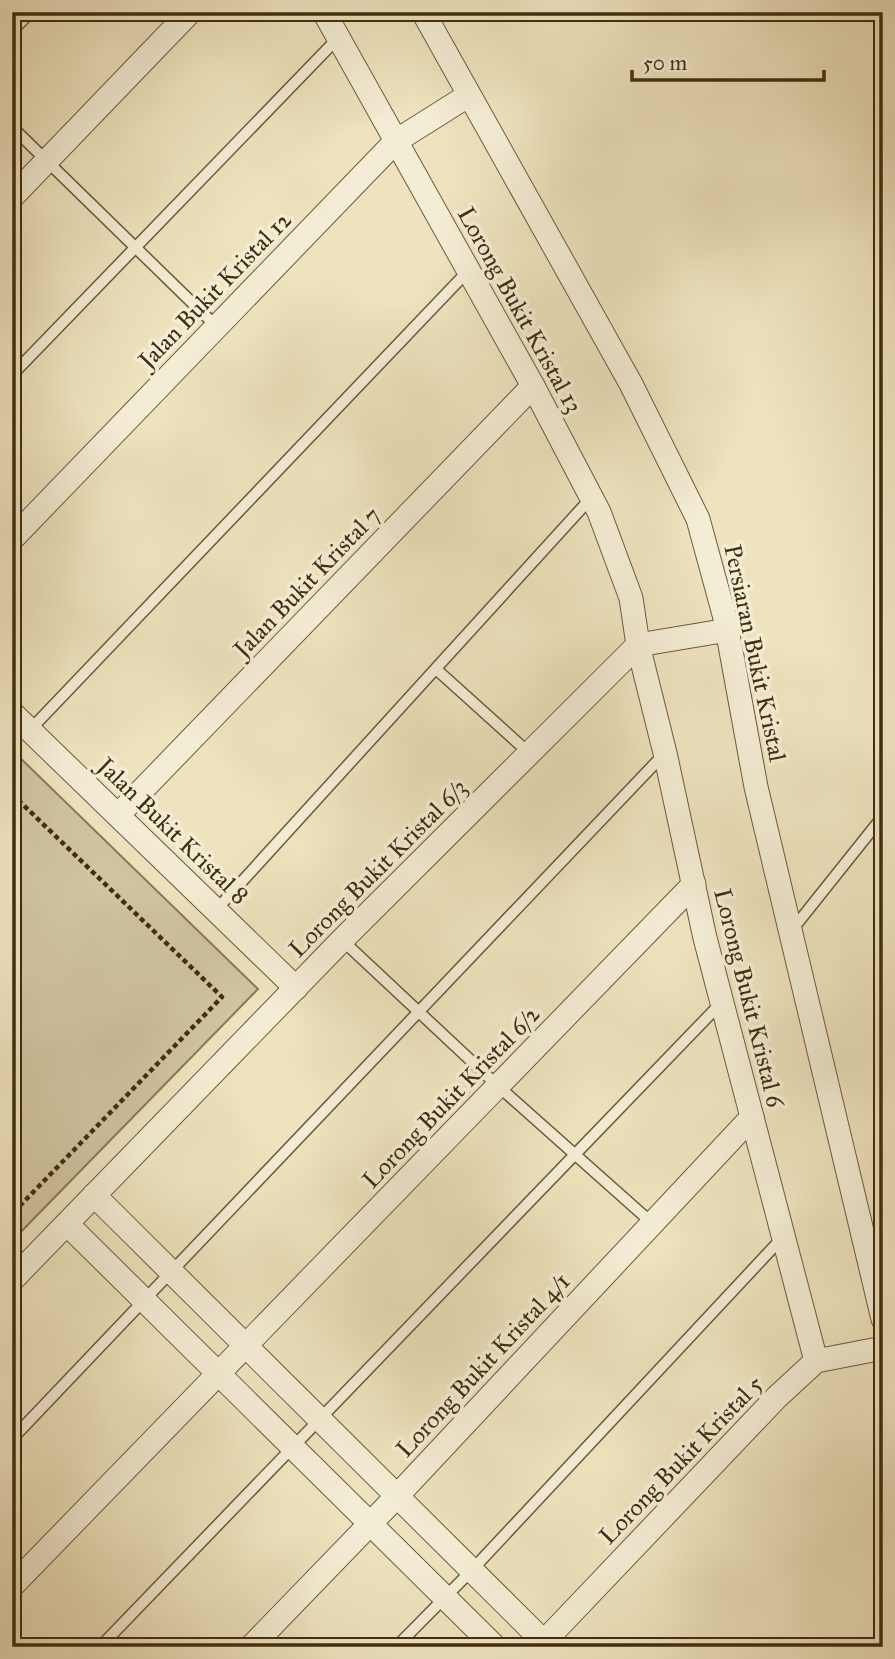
<svg xmlns="http://www.w3.org/2000/svg" width="895" height="1659" font-family="'IM FELL Great Primer',serif">
  <style>
    .green { fill: #d1c4a1; stroke: #89785a; stroke-width: 2 }
    .lines { fill: none; stroke-linecap: round; stroke-linejoin: round }
    .service-casing { stroke: #6c5a3d; stroke-width: 13 }
    .minor-casing { stroke: #6c5a3d; stroke-width: 25 }
    .path { stroke: #412d12; stroke-width: 4.5; stroke-dasharray: 5 3.5; stroke-linecap: butt }
    .service { stroke: #f4edd5; stroke-width: 10 }
    .minor { stroke: #f4edd5; stroke-width: 23 }
    .labels { text-anchor: middle; stroke-width: 7; stroke-linejoin: round; paint-order: stroke }
    .street-label { font-size: 24px; fill: #412d12; stroke: #f4edd5 }
  </style>
  <rect width="100%" height="100%" fill="#eee3be"/>
  <filter id="stains"><feTurbulence type="fractalNoise" baseFrequency=".00286" numOctaves="4"/><feColorMatrix values="0 0 0 0 .2 0 0 0 0 .09 0 0 0 0 .02 0 0 0 .5 -.17"/></filter>
  <radialGradient id="worn" r=".72"><stop offset=".6" stop-color="#630" stop-opacity="0"/><stop offset="1" stop-color="#630" stop-opacity=".3"/></radialGradient>
  <path class="green" d="M12,750l246,239 -246,252z"/>
  <g class="lines">
    <g class="service-casing">
      <g id="service">
        <path d="M12,31l19,-19"/>
        <path d="M12,127l205,200"/>
        <path d="M12,375l326,-337"/>
        <path d="M436,669l93,84"/>
        <path d="M30,730l438,-459"/>
        <path d="M216,910l375,-412"/>
        <path d="M792,930l91,-114"/>
        <path d="M342,940l156,146 154,137"/>
        <path d="M12,1439l652,-685"/>
        <path d="M100,1647l622,-645"/>
        <path d="M396,1647l76,-77 311,-333"/>
      </g>
    </g>
    <g class="minor-casing">
      <g id="minor">
        <path d="M324,12l209,374 66,126 32,86 7,47 27,108 40,185 111,423"/>
        <path d="M423,12l208,372 67,135 27,99 31,169 127,532"/>
        <path d="M12,197l178,-185"/>
        <path d="M12,539l384,-398 73,-46"/>
        <path d="M12,713l284,275"/>
        <path d="M118,815l415,-429"/>
        <path d="M94,1195l450,447"/>
        <path d="M67,1224l428,423"/>
        <path d="M12,1280l330,-340 296,-295 90,-15"/>
        <path d="M12,1586l682,-702"/>
        <path d="M251,1647l146,-151 355,-379"/>
        <path d="M539,1647l238,-250 39,-36 67,-13"/>
      </g>
    </g>
    <path class="path" d="M12,794l210,203 -210,217"/>
    <use href="#service" class="service"/>
    <use href="#minor" class="minor"/>
  </g>
  <g class="labels">
    <g class="street-label">
      <text transform="translate(215 290) rotate(-46)" y="8">Jalan Bukit Kristal 12</text>
      <text transform="translate(520 310) rotate(61)" y="8">Lorong Bukit Kristal 13</text>
      <text transform="translate(307 582) rotate(-46)" y="8">Jalan Bukit Kristal 7</text>
      <text transform="translate(755 653) rotate(78)" y="8">Persiaran Bukit Kristal</text>
      <text transform="translate(173 831) rotate(44)" y="8">Jalan Bukit Kristal 8</text>
      <text transform="translate(378 868) rotate(-45)" y="8">Lorong Bukit Kristal 6/3</text>
      <text transform="translate(749 998) rotate(76)" y="8">Lorong Bukit Kristal 6</text>
      <text transform="translate(451 1097) rotate(-46)" y="8">Lorong Bukit Kristal 6/2</text>
      <text transform="translate(483 1365) rotate(-47)" y="8">Lorong Bukit Kristal 4/1</text>
      <text transform="translate(681 1460) rotate(-46)" y="8">Lorong Bukit Kristal 5</text>
    </g>
  </g>
  <rect width="895" height="1659" fill="none" stroke="#eee3be" stroke-width="42"/>
  <rect x="14" y="14" width="867" height="1631" fill="none" stroke="#412d12" stroke-width="3.5"/>
  <rect x="21" y="21" width="853" height="1617" fill="none" stroke="#412d12" stroke-width="2"/>
  <path d="M632 70v10h192v-10" fill="none" stroke="#412d12" stroke-width="3.5"/>
  <text x="643" y="70" font-size="21" fill="#412d12" stroke="#f4edd5" stroke-width="5" paint-order="stroke">50 m</text>
  <rect width="100%" height="100%" filter="url(#stains)"/>
  <rect width="100%" height="100%" fill="url(#worn)"/>
</svg>
